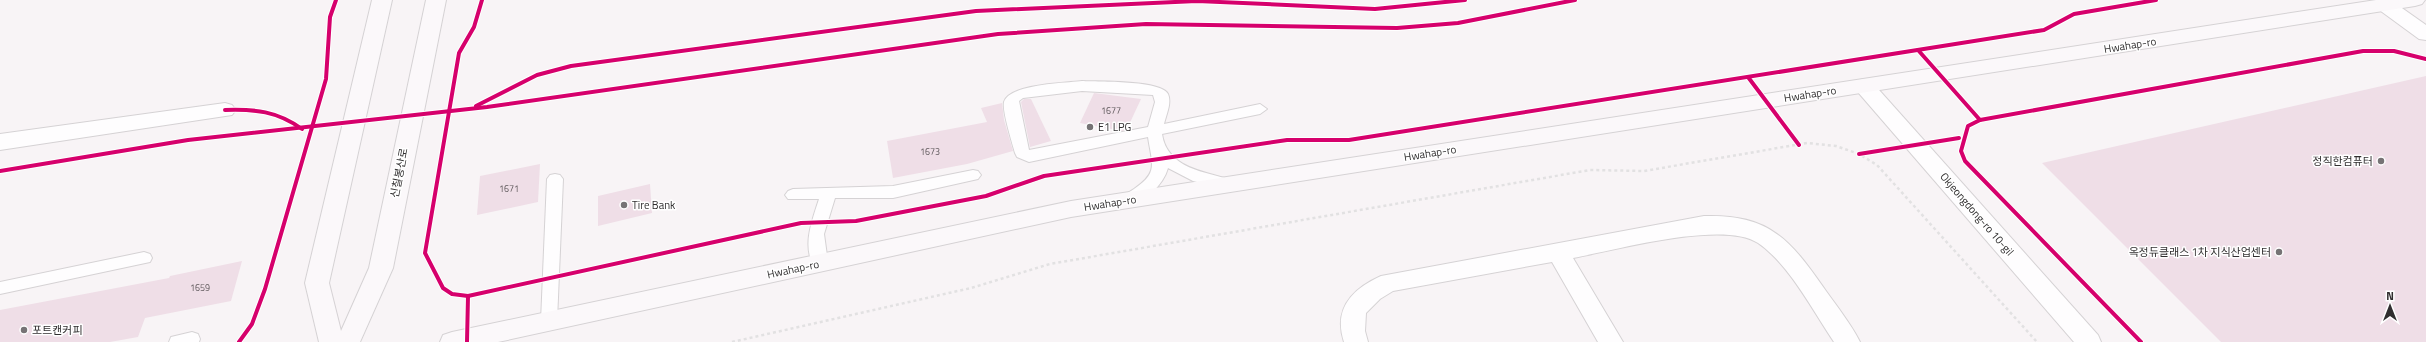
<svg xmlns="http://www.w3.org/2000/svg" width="2426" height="342" font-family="'Titillium Web','Noto Sans KR',sans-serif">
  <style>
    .building { fill: #efdee7 }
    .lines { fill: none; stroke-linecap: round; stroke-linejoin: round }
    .lane-casing { stroke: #d5d2d4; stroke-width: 2 }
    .street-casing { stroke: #d5d2d4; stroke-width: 2 }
    .secondary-casing { stroke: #d5d2d4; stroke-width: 2 }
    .path { stroke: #e2e1e2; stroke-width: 2.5; stroke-dasharray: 3 3; stroke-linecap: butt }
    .lane { fill: #fefdfe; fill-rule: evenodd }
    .street { fill: #fefdfe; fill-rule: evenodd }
    .secondary { fill: #fbf8fa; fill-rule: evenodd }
    .cycleway-casing { stroke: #fff; stroke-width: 6 }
    .cycleway { stroke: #d6006c; stroke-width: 4 }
    .poi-dot { fill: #767375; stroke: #fff; stroke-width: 1.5 }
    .labels { text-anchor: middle; stroke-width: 3; stroke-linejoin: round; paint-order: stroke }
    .number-label { font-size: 9px; fill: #605a5d }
    .street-label { font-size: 11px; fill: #302e2f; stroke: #fff }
    .poi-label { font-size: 11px; fill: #302e2f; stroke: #fff; text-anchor: start }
  </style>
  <rect width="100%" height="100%" fill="#f8f4f6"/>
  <g class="building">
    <path d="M2426,76v266h-205l-179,-179z"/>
    <path d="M1094,93l47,6 -14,30 -5,2 -42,-8z"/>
    <path d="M1024,99h7l20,42 -21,6 -9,-45z"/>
    <path d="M1002,103l2,17 9,31 -46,13 -74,14 -6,-37 100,-19 -6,-14z"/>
    <path d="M540,164l-2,38 -61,13 3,-39z"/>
    <path d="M650,184l2,29 -54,13v-30z"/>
    <path d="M242,261l-11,40 -86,17 -7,19 -28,5h-110v-32l169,-32 1,-2z"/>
  </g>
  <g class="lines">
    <g class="lane-casing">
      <g id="lane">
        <path d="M1082,81c16,1 79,-1 86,13 4,9 -2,21 -4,30l96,-20 7,5 -7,5 -98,20c5,35 44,38 70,46l3,4 -3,4 -5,1 -34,-8 -25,-13c-5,18 -24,34 -41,39l-5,-2 -3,-4c4,-6 9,-8 15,-12 25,-17 18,-25 14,-52l-119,25 -12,-5 -2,-4c-3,-11 -13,-42 -11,-51 5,-18 62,-19 78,-21zM1082,91l71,4 2,7 -7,25 -119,23 -10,-49 4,-3z"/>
        <path d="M973,170l5,1 3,4 -3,4 -85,19h-58l-11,36 4,29 -2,4 -6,2 -6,-2c-12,-22 -2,-46 5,-68h-31l-3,-4 3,-4 5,-2 100,-3z"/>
        <path d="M555,174l5,1 3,4 -6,142 -2,5 -6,2 -6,-2 -2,-5 6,-142 3,-4z"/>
        <path d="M144,252l6,2 2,4 -2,4 -150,32v-12z"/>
        <path d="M192,332l6,2 2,5 -1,3h-30l2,-5z"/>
      </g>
    </g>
    <g class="street-casing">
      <g id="street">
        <path d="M2378,1h14l34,24v15l-7,-1 -41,-30 -3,-4z"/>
        <path d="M1864,79l7,2 227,254 3,7h-27l-217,-251 -3,-5 3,-5z"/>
        <path d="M225,103l7,2 4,5 -4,5 -232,35v-16z"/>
        <path d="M1704,216c67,-2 87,25 122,75 12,17 25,33 34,51h-26c-21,-31 -45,-78 -76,-99 -35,-23 -142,7 -185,15l50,84h-25l-46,-80 -159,29 -13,8 -14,14 -1,18 3,11h-24c-11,-33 8,-53 37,-66z"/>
      </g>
    </g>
    <g class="secondary-casing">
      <g id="secondary">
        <path d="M372,0h20l-63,283 12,48 28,-63 57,-268h20l-53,268 -33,74h-41l-14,-59z"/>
        <path d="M2376,0h49l-3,4 -7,2 -1344,211 -573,125h-58l3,-7 9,-3 619,-131z"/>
      </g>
    </g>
    <path class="path" d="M732,342l239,-54 79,-24 540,-94 54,1 163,-28 29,3 23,8 18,11 160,177"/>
    <use href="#lane" class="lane"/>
    <use href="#street" class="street"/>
    <use href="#secondary" class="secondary"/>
    <g class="cycleway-casing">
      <g id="cycleway">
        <path d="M1918,50l62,70"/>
        <path d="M1748,77l51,68"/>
        <path d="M476,106l61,-31 34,-9 405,-55 221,-10 178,8 90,-9"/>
        <path d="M225,110c30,-1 52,1 77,19"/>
        <path d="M1859,154l100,-16"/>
        <path d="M0,171l188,-31 299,-33 511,-73 148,-10 251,4 61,-5 117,-23"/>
        <path d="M468,296l-16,-2 -9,-6 -18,-35 34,-200 15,-26 8,-27"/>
        <path d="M239,342l13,-18 13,-35 61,-210 4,-62 6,-17"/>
        <path d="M467,342l1,-46 333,-73 55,-2 130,-25 58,-20 243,-36h62l695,-110 30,-16 82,-14"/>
        <path d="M2141,342l-176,-181 -4,-10 7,-25 12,-6 383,-69h31l32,8"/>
      </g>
    </g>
    <use href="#cycleway" class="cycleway"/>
  </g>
  <g class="poi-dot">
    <circle cx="1090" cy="127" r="4"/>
    <circle cx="2381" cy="161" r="4"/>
    <circle cx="624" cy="205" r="4"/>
    <circle cx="2279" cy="252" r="4"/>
    <circle cx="24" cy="330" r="4"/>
  </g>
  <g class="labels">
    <g class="number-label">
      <text x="1111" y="114">1677</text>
      <text x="930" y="155">1673</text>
      <text x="509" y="192">1671</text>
      <text x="200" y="291">1659</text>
    </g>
    <g class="street-label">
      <text transform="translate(2130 45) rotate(-9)" y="4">Hwahap-ro</text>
      <text transform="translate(1810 94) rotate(-9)" y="4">Hwahap-ro</text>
      <text transform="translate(1430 153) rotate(-9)" y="4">Hwahap-ro</text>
      <text transform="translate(399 173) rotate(-79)" y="4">신칠봉산로</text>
      <text transform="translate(1110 203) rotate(-9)" y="4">Hwahap-ro</text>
      <text transform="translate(1977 214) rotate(49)" y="4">Okjeongdong-ro 10-gil</text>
      <text transform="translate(793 269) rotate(-12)" y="4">Hwahap-ro</text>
    </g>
    <g class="poi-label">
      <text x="1098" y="131">E1 LPG</text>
      <text x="2373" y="165" text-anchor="end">정직한컴퓨터</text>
      <text x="632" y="209">Tire Bank</text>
      <text x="2271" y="256" text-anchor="end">옥정듀클래스 1차 지식산업센터</text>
      <text x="32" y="334">포트캔커피</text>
    </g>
  </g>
  <g transform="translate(2390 306)" stroke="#ffffff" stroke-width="3" paint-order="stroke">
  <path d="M0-3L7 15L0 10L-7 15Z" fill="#302e2f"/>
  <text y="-6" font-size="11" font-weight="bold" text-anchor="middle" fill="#302e2f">N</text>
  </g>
</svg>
